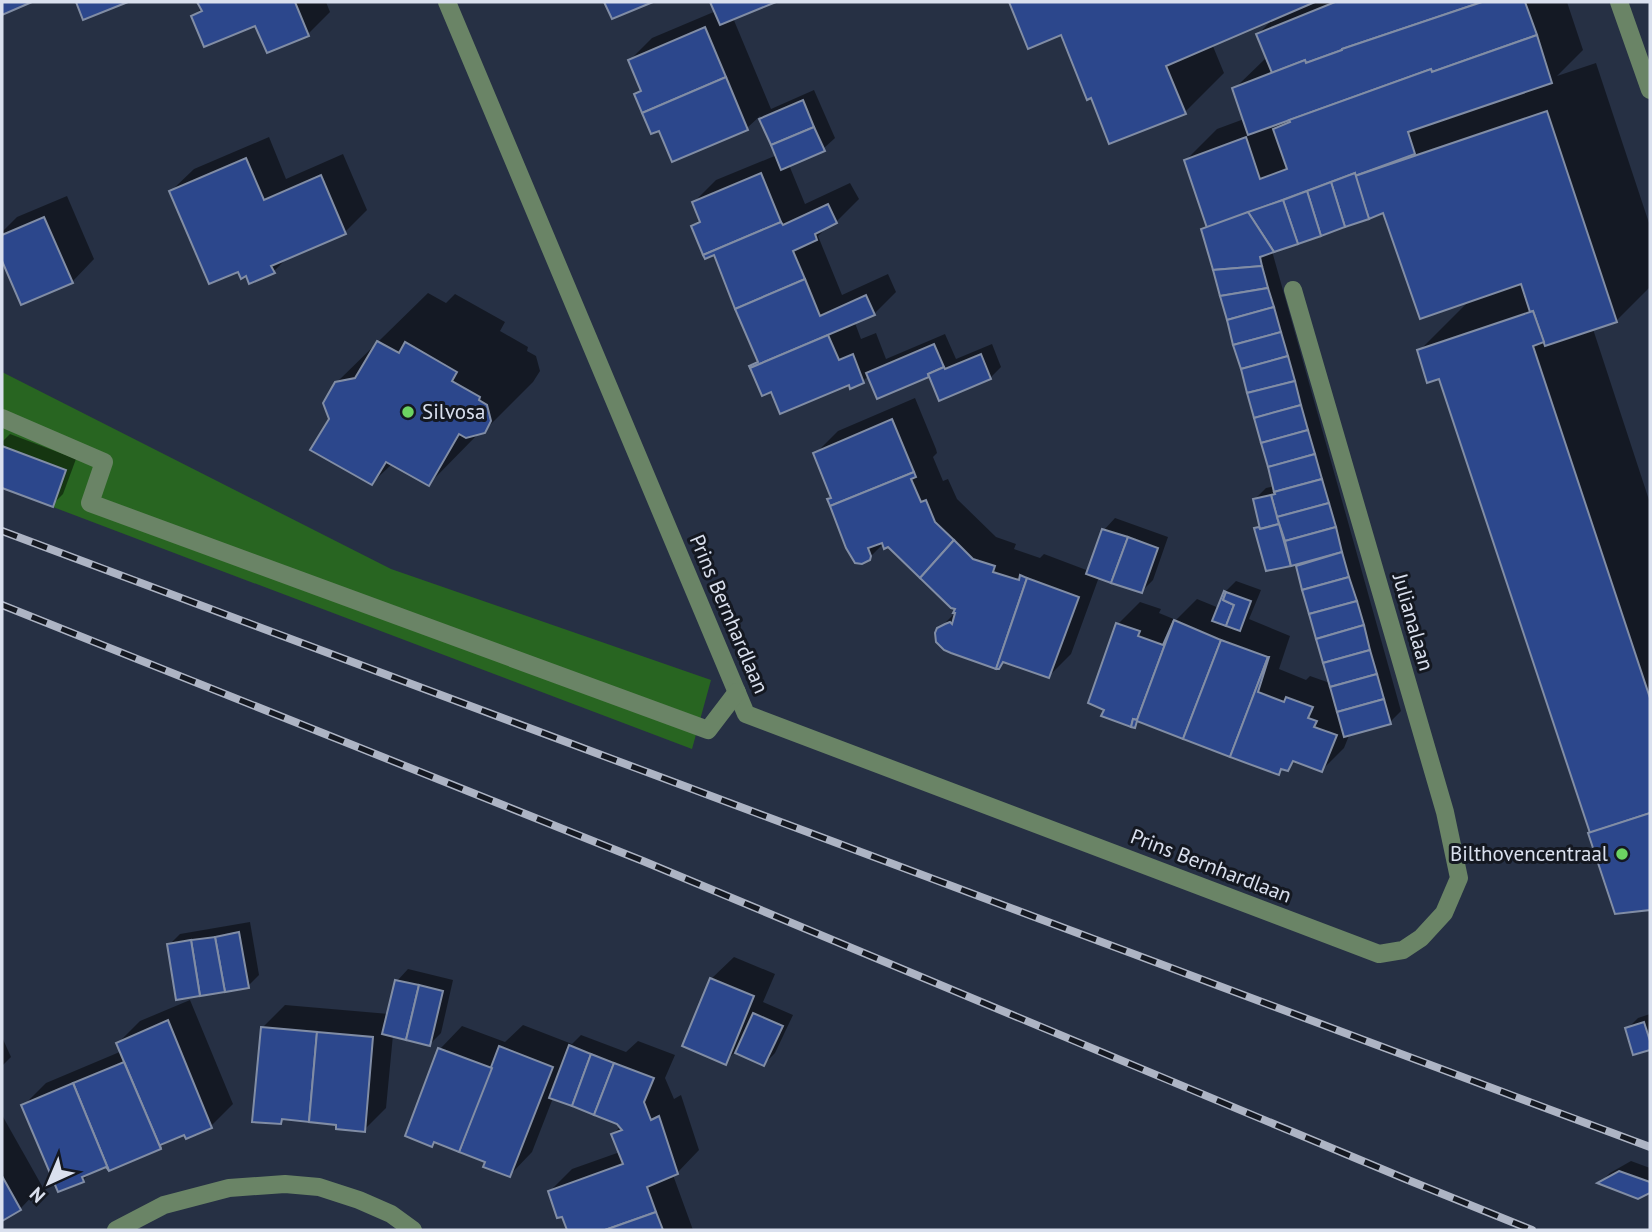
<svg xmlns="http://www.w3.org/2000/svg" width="1652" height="1232" font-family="'PT Sans',sans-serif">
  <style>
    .forest { fill: #286521 }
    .shadow { fill: #0007 }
    .building { fill: #2c478c; stroke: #818da5; stroke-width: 2 }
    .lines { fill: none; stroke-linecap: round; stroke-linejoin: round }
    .minor { stroke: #6a8466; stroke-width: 18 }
    .rail-casing { stroke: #adb4c4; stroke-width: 8 }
    .rail { stroke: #141821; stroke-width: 5; stroke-dasharray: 16; stroke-linecap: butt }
    .poi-dot { fill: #6cd362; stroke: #141821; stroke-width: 2.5 }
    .labels { text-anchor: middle; stroke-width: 6; stroke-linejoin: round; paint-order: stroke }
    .poi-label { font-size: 21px; fill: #dae0ee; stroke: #141821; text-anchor: start }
    .street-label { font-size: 21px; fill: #dae0ee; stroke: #141821 }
  </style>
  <rect width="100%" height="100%" fill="#263044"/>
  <path class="forest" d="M2,372l389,197 320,111 -19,69 -639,-242 13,-37 -64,-24z"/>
  <g class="shadow">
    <path d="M199,2h127l4,10 -22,22 -52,-10 -63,-8 9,-8z"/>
    <path d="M712,2h60l-39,16 38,91 43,-19 21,48 -12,11 -34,16 16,39 45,-21 9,16 -23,23 -7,3 -11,11 24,59 46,-21 8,18 -22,22 -19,9 6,16 15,-6 10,26 59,-25 11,25 36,-15 9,23 -11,11 -60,-3 -52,22 -9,-22 -6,6 -12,5v-3l-79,7 -9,3 -12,-27 8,-7 -45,-106 -21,-27 7,-7 -6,-17 22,-22 61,-25 -17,-39 -13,12 -74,31 -13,-31 -24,-34 6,-6 -12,-28 22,-22 64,-27z"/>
    <path d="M1011,2h556l16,48 -26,26 39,-13 54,163v61l-34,34 -23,8 57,174v405l-34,4 -24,-80 -152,-455 -21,-26 52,-52 -87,-88 -112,40 129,460 -11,11 -40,11 -6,15 -22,22 -26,-9 -9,8 -3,-1 -6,5 -138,-53 -6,6 -16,-102 22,-22 21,7 -2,4 17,7 21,-21 22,9 6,-16 11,-11 25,9 -12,29 41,17 -11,33 27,11 4,-4 20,7 -33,-119 -29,5 -12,-41 4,-4 -5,-25 11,-11 9,-2 -72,-256 5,-5 -22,-65 31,-31 27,-10 -10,-30 33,-32 -9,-23 16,-16 -62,26 12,29 -39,39 -93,-16 -30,-63 -33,13z"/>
    <path d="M269,137l17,42 57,-25 24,56 -22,22 -56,24 -15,15 -27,3 -76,-83 23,-22z"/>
    <path d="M67,196l27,63 -22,23 -50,21 -20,-46v-25l15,-15z"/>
    <path d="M428,293l18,10 9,-9 50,28 -5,9 28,16 -1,4 9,5 4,15 -7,11 -49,49 -5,2 -50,51 -37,-20 -20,19 -41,-64 5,-36z"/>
    <path d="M915,398l21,51 1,4 -4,4 10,24 5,-2 9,20 39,38 20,7 -2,5 26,9 4,-4 45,17 15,-41 11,-12 53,19 -15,43 -11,11 -43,-14 -28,77 -22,22 -44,-15 -6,7 -57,-42 13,-13 2,-5 -73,-65 -15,15 -40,-59 4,-3 -17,-43 22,-22z"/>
    <path d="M10,434l66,25 -13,35 -11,11 -50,-19v-44z"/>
    <path d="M250,922l9,53 -11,11 -79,-41 11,-11z"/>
    <path d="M734,957l41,17 -12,28 30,13 -18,38 -11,11 -28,-13 -11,11 -14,-83z"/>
    <path d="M408,969l45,11 -12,53 -11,11 -37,-9 -7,73 -22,22 -26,-7 -53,-5 -5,5 -18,-95 23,-23 104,9 8,-33z"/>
    <path d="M190,1000l43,104 -22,22 -26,6 -16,7 -8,8 -52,22 -2,-5 -14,7 -10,9 -24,10 -35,-85 22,-22 76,-32 -4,-8 22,-22z"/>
    <path d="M1650,1014v34l-16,5 -7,-24 11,-11z"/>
    <path d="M523,1025l49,19 9,-9 45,17 12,-11 37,14 -10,23 9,21 7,-4 18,55 -22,23 -4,2 20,55h-124l-6,-16 -13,-23 22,-22 48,-17 -7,-18 8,-8 -3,-3 -65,-25 -21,54 -22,23 -23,-14 -52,-20 -28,-6 33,-86 22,-23 43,16z"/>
    <path d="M2,1037l9,20 -9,9z"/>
    <path d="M2,1115l40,71 -22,23 -18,10z"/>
    <path d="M1631,1161l19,7v22l-12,8 -38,-15 10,-10z"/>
  </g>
  <g class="building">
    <path d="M2,2h30l-30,13z"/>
    <path d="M76,2h52l-45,18z"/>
    <path d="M197,2h98l14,34 -42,17 -12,-27 -51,21 -13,-31 11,-5z"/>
    <path d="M604,2h49l-41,17z"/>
    <path d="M710,2h66l-56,23z"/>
    <path d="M1009,2h306l-149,64 20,48 -77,30 -18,-46 -4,2 -26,-65 -33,14z"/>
    <path d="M1335,2h147l-140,47v1l-36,13 -1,-3 -33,13 -16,-39z"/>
    <path d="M1482,2h43l12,33 -105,37 -1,-3 -183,66 -16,-47 73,-28 1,3 36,-13v-1z"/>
    <path d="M705,27l21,50 -84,36 -8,-19 7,-3 -13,-31z"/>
    <path d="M1537,35l15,48 -144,49 7,22 -60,22v-3l-148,55 -23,-68 62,-23 14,42 27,-10 -14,-40 17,-7 -1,-2 142,-51 1,3z"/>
    <path d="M726,77l22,53 -76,32 -13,-31 -8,3 -9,-21z"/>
    <path d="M803,100l11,27 -43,18 -12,-26z"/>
    <path d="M1547,111l70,211 -72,24 -12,-35 -3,1 -9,-28 -101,35 -37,-106 -14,6 -14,-43z"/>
    <path d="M814,127l11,24 -44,19 -10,-25z"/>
    <path d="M246,158l18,42 57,-25 25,59 -75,32 4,7 -26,11 -3,-8 -5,3 -3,-7 -29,12 -40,-93z"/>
    <path d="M761,173l20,49 -78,33 -12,-29 9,-4 -8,-20z"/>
    <path d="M1355,173l14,46 -24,8 -14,-45z"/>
    <path d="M1331,182l14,45 -24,9 -14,-45z"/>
    <path d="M1307,191l14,45 -23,8 -15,-44z"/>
    <path d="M1283,200l15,44 -24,8 -26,-40z"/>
    <path d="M828,204l9,19 -22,11 2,6 -24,11 12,28 -70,30 -21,-54 -9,4 -2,-4 78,-33 2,3z"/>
    <path d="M1248,212l26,40 -14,5 2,9 -49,4 -12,-41z"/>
    <path d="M44,217l29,66 -52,22 -19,-44v-26z"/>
    <path d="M1262,266l6,22 -48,8 -7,-26z"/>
    <path d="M805,279l15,37 46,-21 9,20 -125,53 -1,-2 9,-4 -23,-53z"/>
    <path d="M1268,288l6,19 -47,13 -7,-24z"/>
    <path d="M1274,307l7,25 -48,13 -6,-25z"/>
    <path d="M1533,311l11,31 -11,4 117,352v115l-60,20 -151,-454 -12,4 -10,-33z"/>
    <path d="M1281,332l7,24 -47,13 -8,-24z"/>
    <path d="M828,335l11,25 14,-6 11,29 -14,6 -1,-4 -69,29 -9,-22 -9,4 -12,-28z"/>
    <path d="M377,341l22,12 6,-11 52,30 -5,9 28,16 -1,3 8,5 4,16 -6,12 -19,5 -7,-4 -30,52 -43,-24 -14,23 -62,-35 19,-31 -6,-16 12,-21 20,-4z"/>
    <path d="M934,344l10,23 -16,7 1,3 -52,22 -11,-26z"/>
    <path d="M981,354l10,25 -52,22 -11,-27 16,-7 1,2z"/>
    <path d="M1288,356l7,25 -48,12 -6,-24z"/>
    <path d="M1295,381l6,24 -47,13 -7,-25z"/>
    <path d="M1301,405l7,25 -47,13 -7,-25z"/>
    <path d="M892,419l22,53 -84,34 -3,-7 4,-1 -18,-45z"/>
    <path d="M1308,430l7,24 -47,13 -7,-24z"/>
    <path d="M2,446l64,24 -13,37 -51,-19z"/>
    <path d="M1315,454l7,25 -48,13 -6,-25z"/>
    <path d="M914,472l2,5 -5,2 10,23 5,-2 9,22 19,18 -34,38 -32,-31 -4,2 -2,-6 -14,5 3,8 -1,4 -8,4 -7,-1 -9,-15 -16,-42z"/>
    <path d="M1322,479l7,24 -52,14 -6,-22 4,-1 -1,-2z"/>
    <path d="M1271,495l8,29 -19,5 -7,-30z"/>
    <path d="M1329,503l7,24 -51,14 -8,-24z"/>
    <path d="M1279,524l12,42 -25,5 -12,-43 5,-1 1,2z"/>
    <path d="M1336,527l6,25 -51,14 -6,-25z"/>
    <path d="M1102,529l26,8 -17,46 -25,-9z"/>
    <path d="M1128,537l30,11 -16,45 -31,-10z"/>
    <path d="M954,540l19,19 22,7 -2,6 26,8 1,-5 7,3 -31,91 -45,-16 -7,-3 -8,-8 -1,-9 2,-5 8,-4 5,-2 2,2 3,-11h-2l2,-4 -4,-1 -31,-30z"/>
    <path d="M1342,552l7,25 -47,13 -6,-24z"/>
    <path d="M1349,577l8,24 -48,13 -7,-24z"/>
    <path d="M1027,578l52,19 -30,81 -46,-16 -4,7h-3z"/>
    <path d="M1224,591l2,1 -3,8 11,5 -8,21 -14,-5z"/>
    <path d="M1226,592l25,9 -11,30 -14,-5 8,-21 -11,-5z"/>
    <path d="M1357,601l7,24 -48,14 -7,-25z"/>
    <path d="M1174,620l-37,100 -4,-1 -2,8 -30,-11 3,-6 -16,-7 28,-80 24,8 -2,5 25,9z"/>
    <path d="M1174,620l47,20 -38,99 -46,-18 -2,7 -4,-1 2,-8 4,1z"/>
    <path d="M1364,625l6,25 -47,13 -7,-24z"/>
    <path d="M1221,640l47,17 -38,100 -47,-18z"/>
    <path d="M1370,650l7,24 -47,13 -7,-24z"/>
    <path d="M1268,657h1l-11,35 26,10 2,-5 27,10 -5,11 9,3 -3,6 23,8 -15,37 -29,-11 -5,10 -7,-2 -2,6 -49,-18z"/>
    <path d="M1377,674l7,25 -47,13 -7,-25z"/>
    <path d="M1384,699l7,25 -47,13 -7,-25z"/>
    <path d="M1650,813v97l-35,4 -27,-81z"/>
    <path d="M239,932l10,56 -24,4 -10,-55z"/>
    <path d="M215,937l10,55 -25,4 -9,-56z"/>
    <path d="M191,940l9,56 -24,4 -9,-56z"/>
    <path d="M710,978l44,18 -28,69 -44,-19z"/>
    <path d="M395,980l24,5 -13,55 -24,-6z"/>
    <path d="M419,985l24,6 -13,55 -24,-6z"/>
    <path d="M753,1013l30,13 -19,40 -29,-13z"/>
    <path d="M168,1020l44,108 -26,11 -2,-4 -24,10 1,4 -45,-106z"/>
    <path d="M1644,1022l6,19v9l-17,5 -8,-27z"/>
    <path d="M261,1027l56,5 -8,90 -27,-3 -1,5 -29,-2z"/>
    <path d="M317,1032l56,5 -8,95 -29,-3v-4l-27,-3z"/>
    <path d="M569,1045l22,9 -19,52 -23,-8z"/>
    <path d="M499,1046l54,21 -43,110 -27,-10 2,-5 -26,-10z"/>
    <path d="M438,1048l54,20 -33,84 -25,-10 -2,5 -27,-11z"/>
    <path d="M591,1054l23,9 -20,52 -22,-9z"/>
    <path d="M124,1062l37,87 -52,22 -36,-88z"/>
    <path d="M614,1063l40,15 -10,24 7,18 8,-4 19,58 -31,13 9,25 -51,18h-38l-5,-13 -5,1 -9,-27 75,-27 -12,-30 11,-4 -5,-6 -23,-9z"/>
    <path d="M73,1083l36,88 -3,-4 -24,10 2,5 -26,10 -37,-87z"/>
    <path d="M1619,1171l31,11v11l-12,6 -41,-16z"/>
    <path d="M2,1176l19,34 -19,11z"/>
    <path d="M656,1212l7,18h-58z"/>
  </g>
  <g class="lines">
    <g class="minor">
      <path d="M447,2l299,712 633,240 24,-4 18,-12 23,-25 15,-35 -14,-66 -152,-522"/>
      <path d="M1619,2l31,88"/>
      <path d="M2,418l102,44 -14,41 618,227 29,-38"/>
      <path d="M116,1230l48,-25 65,-17 56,-4 34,3 40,13 32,14 22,16"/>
    </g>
    <g class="rail-casing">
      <g id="rail">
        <path d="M2,531l1648,616"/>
        <path d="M2,605l641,256 765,319 124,50"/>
      </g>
    </g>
    <use href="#rail" class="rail"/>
  </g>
  <g class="poi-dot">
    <circle cx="408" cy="412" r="7"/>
    <circle cx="1622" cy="854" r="7"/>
  </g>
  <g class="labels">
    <g class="poi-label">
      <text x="422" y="419">Silvosa</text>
      <text x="1608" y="861" text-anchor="end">Bilthovencentraal</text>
    </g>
    <g class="street-label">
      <text transform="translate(729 614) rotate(67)" y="7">Prins Bernhardlaan</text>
      <text transform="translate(1413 622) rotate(74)" y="7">Julianalaan</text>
      <text transform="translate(1211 866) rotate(21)" y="7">Prins Bernhardlaan</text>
    </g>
  </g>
  <rect width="1652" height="1232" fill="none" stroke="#dae0ee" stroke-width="7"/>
  <g transform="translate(49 1183) rotate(224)" stroke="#141821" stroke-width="5" paint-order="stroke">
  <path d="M0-5L12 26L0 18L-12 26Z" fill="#dae0ee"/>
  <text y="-10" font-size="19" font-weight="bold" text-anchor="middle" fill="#dae0ee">N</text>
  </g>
</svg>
